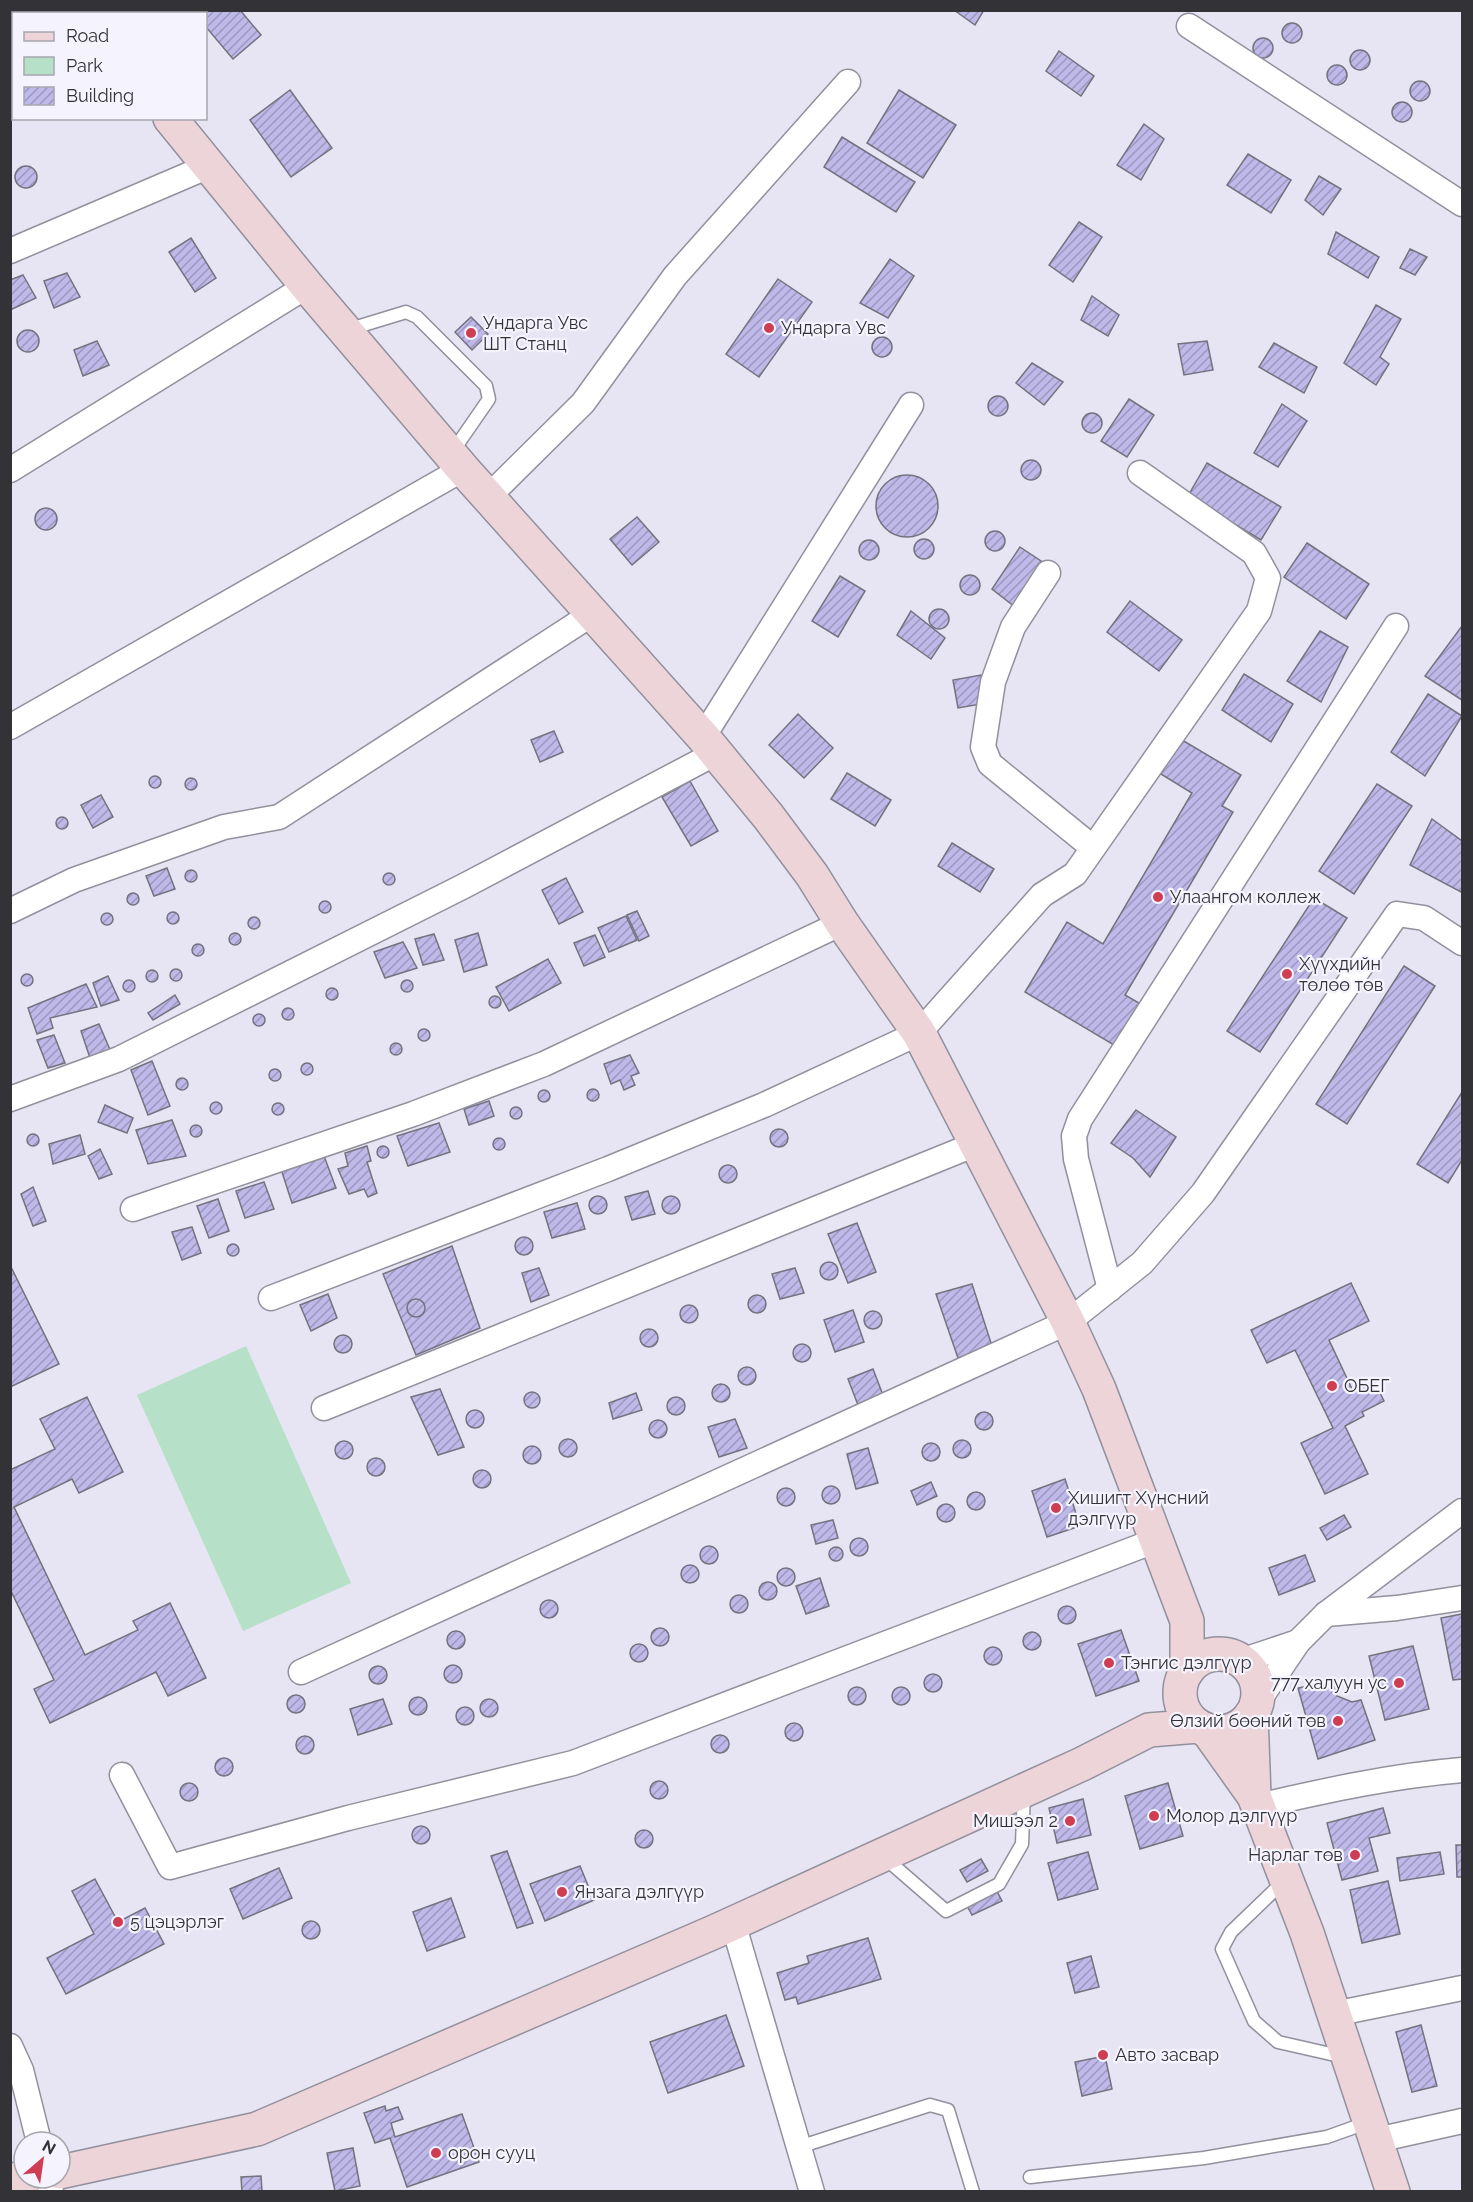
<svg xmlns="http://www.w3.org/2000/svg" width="1473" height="2202" font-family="Raleway,sans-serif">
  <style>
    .green { fill: #b6e1c8 }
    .building { fill: url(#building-hatch); stroke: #73727e; stroke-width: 1.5 }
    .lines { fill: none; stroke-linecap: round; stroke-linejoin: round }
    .lane-casing { stroke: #92909d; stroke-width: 15 }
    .street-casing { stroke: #92909d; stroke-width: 27 }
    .secondary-casing { stroke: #92909d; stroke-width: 36 }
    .lane { stroke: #fff; stroke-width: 12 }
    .street { stroke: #fff; stroke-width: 24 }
    .secondary { stroke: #edd4d8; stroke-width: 33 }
    .poi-dot { fill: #ce3d52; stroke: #f4f3fe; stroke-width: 2 }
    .labels { text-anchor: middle; stroke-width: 4.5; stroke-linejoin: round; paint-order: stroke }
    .poi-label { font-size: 18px; fill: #323237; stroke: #f4f3fe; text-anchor: start }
  </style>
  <defs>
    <pattern id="building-hatch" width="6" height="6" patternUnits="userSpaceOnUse" patternTransform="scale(1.5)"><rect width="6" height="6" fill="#bfb9e9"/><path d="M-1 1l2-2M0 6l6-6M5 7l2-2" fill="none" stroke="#9c97be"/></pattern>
  </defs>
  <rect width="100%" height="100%" fill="#e7e5f3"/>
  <path class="green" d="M246,1346l105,237 -108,48 -106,-236z"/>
  <g class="building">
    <path d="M192,10h48l21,25 -28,24 -27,-32v-13h-12z"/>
    <path d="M954,10h30l-9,15z"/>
    <circle cx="1292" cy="33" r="10"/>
    <circle cx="1263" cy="48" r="10"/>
    <circle cx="1360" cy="60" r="10"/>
    <path d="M1059,51l35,25 -13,20 -35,-25z"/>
    <circle cx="1337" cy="75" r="10"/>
    <circle cx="1420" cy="91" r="10"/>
    <path d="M290,90l42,58 -41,29 -41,-57z"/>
    <path d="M899,90l57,35 -33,53 -56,-35z"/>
    <circle cx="1402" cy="112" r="10"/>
    <path d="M1144,124l20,15 -23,41 -24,-15z"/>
    <path d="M842,137l73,45 -19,30 -72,-45z"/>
    <path d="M1248,154l43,26 -20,33 -44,-28z"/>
    <circle cx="26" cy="177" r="11"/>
    <path d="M1319,176l22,13 -18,26 -18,-15z"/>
    <path d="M1079,222l23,15 -29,45 -24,-17z"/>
    <path d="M1336,232l43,25 -11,21 -40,-24z"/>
    <path d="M191,238l25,40 -21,14 -26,-40z"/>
    <path d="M1410,249l17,8 -12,18 -15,-7z"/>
    <path d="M890,259l24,17 -26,42 -28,-15z"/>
    <path d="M67,273l13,24 -26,11 -10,-27z"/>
    <path d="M23,275l13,23 -26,12v-30z"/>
    <path d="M778,279l34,23 -53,75 -33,-23z"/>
    <path d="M1092,296l27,19 -11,21 -27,-16z"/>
    <path d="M1376,305l25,14 -21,38 9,7 -13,21 -32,-22z"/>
    <path d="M471,317l17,17 -16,16 -17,-18z"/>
    <circle cx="28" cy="341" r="11"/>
    <circle cx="882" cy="347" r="10"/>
    <path d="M97,341l12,24 -26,11 -9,-26z"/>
    <path d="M1207,341l6,29 -29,5 -6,-31z"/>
    <path d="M1274,343l43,24 -13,26 -45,-26z"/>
    <path d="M1032,363l31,19 -19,23 -28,-22z"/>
    <circle cx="998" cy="406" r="10"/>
    <path d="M1129,399l25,16 -27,42 -26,-16z"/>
    <path d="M1282,404l25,17 -29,46 -24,-14z"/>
    <circle cx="1092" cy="423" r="10"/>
    <circle cx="1031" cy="470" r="10"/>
    <path d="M1207,463l74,44 -20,33 -73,-44z"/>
    <circle cx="907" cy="506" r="31"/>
    <circle cx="46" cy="519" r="11"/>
    <path d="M637,517l22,25 -27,23 -22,-26z"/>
    <circle cx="995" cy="541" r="10"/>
    <circle cx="924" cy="549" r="10"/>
    <circle cx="869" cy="550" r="10"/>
    <path d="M1307,543l62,41 -23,35 -62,-42z"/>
    <path d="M1020,547l27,18 -32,42 -23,-18z"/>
    <circle cx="970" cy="585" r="10"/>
    <path d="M840,576l25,15 -27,46 -26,-16z"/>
    <path d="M1130,601l52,39 -23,31 -52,-39z"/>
    <circle cx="939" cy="619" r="10"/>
    <path d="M911,611l34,27 -14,21 -34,-24z"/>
    <path d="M1462,626v74l-37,-24z"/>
    <path d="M1320,631l28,16 -27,55 -34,-21z"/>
    <path d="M1244,674l49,30 -22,38 -49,-32z"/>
    <path d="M981,675l6,28 -29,5 -5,-28z"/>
    <path d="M1428,694l34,22 -37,60 -34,-24z"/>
    <path d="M798,714l35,34 -29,30 -35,-33z"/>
    <path d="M554,731l9,21 -23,10 -9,-22z"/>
    <path d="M1177,737l64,38 -19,31 11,6 -108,183 19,11 -25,42 -94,-56 42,-70 36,22 89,-151 -36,-22z"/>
    <path d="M847,773l44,27 -16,26 -44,-27z"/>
    <circle cx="155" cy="782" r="6"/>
    <circle cx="191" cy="784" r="6"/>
    <path d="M690,781l28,50 -27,15 -29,-49z"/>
    <path d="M1377,784l35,22 -58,88 -35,-23z"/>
    <path d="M101,795l12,22 -20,11 -12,-23z"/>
    <circle cx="62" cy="823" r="6"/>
    <path d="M1432,819l30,22v48l-1,3 -51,-27z"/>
    <path d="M952,843l42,26 -14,23 -42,-26z"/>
    <path d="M167,868l8,21 -21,7 -8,-20z"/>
    <circle cx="191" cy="876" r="6"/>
    <circle cx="389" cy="879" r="6"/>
    <path d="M566,878l17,34 -24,12 -17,-34z"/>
    <circle cx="133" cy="899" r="6"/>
    <path d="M1314,898l33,20 -87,134 -33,-21z"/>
    <circle cx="325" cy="907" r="6"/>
    <path d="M637,911l12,25 -10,5 -12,-26z"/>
    <circle cx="173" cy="918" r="6"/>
    <circle cx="107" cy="919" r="6"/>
    <path d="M626,916l11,24 -28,12 -11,-24z"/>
    <circle cx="254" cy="923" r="6"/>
    <circle cx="235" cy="939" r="6"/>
    <path d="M478,933l9,32 -23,7 -9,-32z"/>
    <path d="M434,934l10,26 -21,5 -8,-26z"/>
    <path d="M595,935l10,22 -21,9 -10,-23z"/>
    <path d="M403,942l14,26 -32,10 -11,-26z"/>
    <circle cx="198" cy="950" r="6"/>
    <path d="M548,959l13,24 -52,28 -13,-24z"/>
    <path d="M1404,966l31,20 -88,138 -31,-20z"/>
    <circle cx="176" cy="975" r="6"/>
    <circle cx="152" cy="976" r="6"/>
    <circle cx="27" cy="980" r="6"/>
    <path d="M108,976l11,24 -18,6 -8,-23z"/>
    <circle cx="407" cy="986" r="6"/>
    <circle cx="129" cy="986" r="6"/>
    <path d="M86,984l11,23 -47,11 3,10 -16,6 -9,-26z"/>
    <circle cx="332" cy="994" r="6"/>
    <path d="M175,995l5,9 -27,16 -5,-7z"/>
    <circle cx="495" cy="1002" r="6"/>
    <circle cx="288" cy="1014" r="6"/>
    <circle cx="259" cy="1020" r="6"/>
    <path d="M99,1024l12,28 -20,9 -10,-30z"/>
    <circle cx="424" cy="1035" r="6"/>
    <path d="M54,1035l11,28 -17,5 -11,-28z"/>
    <circle cx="396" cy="1049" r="6"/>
    <path d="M630,1055l9,18 -8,3 4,9 -11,5 -4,-10 -9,4 -7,-20z"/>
    <path d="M152,1061l18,45 -22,9 -17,-45z"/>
    <circle cx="307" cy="1069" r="6"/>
    <circle cx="275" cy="1075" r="6"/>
    <circle cx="182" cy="1084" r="6"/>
    <circle cx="593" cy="1095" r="6"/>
    <circle cx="544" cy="1096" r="6"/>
    <path d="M1462,1092v68l-14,23 -31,-19z"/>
    <path d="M489,1101l5,15 -25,9 -5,-16z"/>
    <circle cx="216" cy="1108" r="6"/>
    <circle cx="278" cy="1109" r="6"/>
    <path d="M105,1105l28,13 -6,15 -29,-11z"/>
    <circle cx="516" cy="1113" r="6"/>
    <path d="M1136,1110l40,27 -26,40 -17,-19 -22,-15z"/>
    <path d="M172,1120l14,36 -38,8 -12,-34z"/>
    <path d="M439,1123l11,29 -42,14 -11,-30z"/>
    <circle cx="196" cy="1131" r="6"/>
    <circle cx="779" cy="1138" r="9"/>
    <circle cx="33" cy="1140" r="6"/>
    <path d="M80,1135l5,19 -32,10 -4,-20z"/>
    <circle cx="499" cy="1144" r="6"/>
    <circle cx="383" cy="1152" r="6"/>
    <path d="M367,1146l4,15 -4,1 10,31 -9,4 -4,-8 -15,5 -11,-25 10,-3 -3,-13z"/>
    <path d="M100,1149l12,25 -13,5 -11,-23z"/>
    <path d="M324,1156l12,32 -44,15 -11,-34z"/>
    <circle cx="728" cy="1174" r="9"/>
    <path d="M264,1182l10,27 -29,9 -9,-27z"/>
    <path d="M33,1187l13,34 -13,5 -12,-32z"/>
    <path d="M648,1191l7,23 -23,6 -7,-23z"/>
    <circle cx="598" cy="1205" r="9"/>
    <circle cx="671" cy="1205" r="9"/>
    <path d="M218,1199l11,32 -20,7 -12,-32z"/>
    <path d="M577,1203l8,26 -33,9 -8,-26z"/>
    <path d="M857,1223l19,49 -28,11 -20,-49z"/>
    <path d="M192,1227l9,26 -19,7 -10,-28z"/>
    <circle cx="524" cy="1246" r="9"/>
    <circle cx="233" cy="1250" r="6"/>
    <path d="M452,1246l28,82 -64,27 -33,-81z"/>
    <circle cx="829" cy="1271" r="9"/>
    <path d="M10,1265l49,99 -49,23z"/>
    <path d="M539,1268l10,27 -18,7 -9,-29z"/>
    <path d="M795,1268l9,25 -24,6 -8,-25z"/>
    <path d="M1351,1283l18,38 -40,19 24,51 21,-10 10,20 -22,11 2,4 -19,10 23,48 -43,20 -24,-51 32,-15 -38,-78 -28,13 -16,-33z"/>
    <path d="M972,1284l20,62 -34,12 -22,-64z"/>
    <path d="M328,1294l9,24 -26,13 -11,-26z"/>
    <circle cx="757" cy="1304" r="9"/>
    <circle cx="416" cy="1308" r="9"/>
    <circle cx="689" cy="1314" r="9"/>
    <path d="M853,1310l11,32 -29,10 -11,-32z"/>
    <circle cx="873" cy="1320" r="9"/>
    <circle cx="649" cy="1338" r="9"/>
    <circle cx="343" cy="1344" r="9"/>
    <circle cx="802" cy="1353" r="9"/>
    <circle cx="747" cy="1376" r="9"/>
    <path d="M873,1369l10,26 -25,10 -10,-26z"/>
    <circle cx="721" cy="1393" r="9"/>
    <path d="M440,1389l24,58 -26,8 -27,-58z"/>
    <circle cx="532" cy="1400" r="8"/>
    <path d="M636,1393l6,17 -29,9 -4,-16z"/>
    <path d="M87,1397l36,75 -44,21 -7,-14 -58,28 71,148 53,-25 -5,-9 37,-18 36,75 -38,18 -12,-24 -106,51 -16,-34 20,-9 -44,-91v-119l45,-21 -15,-30z"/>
    <circle cx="676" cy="1406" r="9"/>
    <circle cx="475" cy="1419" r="9"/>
    <circle cx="984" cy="1421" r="9"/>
    <path d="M735,1419l12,29 -28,9 -11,-30z"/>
    <circle cx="658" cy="1429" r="9"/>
    <circle cx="568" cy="1448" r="9"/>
    <circle cx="962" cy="1449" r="9"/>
    <circle cx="344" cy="1450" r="9"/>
    <circle cx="931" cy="1452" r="9"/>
    <circle cx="532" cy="1455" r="9"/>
    <path d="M868,1448l10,35 -22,6 -9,-35z"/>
    <circle cx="376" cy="1467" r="9"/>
    <circle cx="482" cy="1479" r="9"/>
    <path d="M1065,1479l15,47 -33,11 -15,-46z"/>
    <path d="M931,1482l6,14 -20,9 -6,-14z"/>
    <circle cx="831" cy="1495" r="9"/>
    <circle cx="786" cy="1497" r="9"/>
    <circle cx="976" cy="1501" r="9"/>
    <circle cx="946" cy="1513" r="9"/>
    <path d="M1344,1515l7,12 -24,13 -7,-12z"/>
    <path d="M833,1520l5,18 -22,6 -5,-19z"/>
    <circle cx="859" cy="1547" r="9"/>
    <circle cx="709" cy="1555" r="9"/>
    <circle cx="836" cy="1554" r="7"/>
    <path d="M1305,1555l10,26 -36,14 -10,-27z"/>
    <circle cx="690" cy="1574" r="9"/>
    <circle cx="786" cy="1577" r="9"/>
    <path d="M820,1578l9,28 -23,8 -10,-28z"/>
    <circle cx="768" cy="1591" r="9"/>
    <circle cx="739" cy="1604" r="9"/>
    <circle cx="549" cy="1609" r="9"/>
    <circle cx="1067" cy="1615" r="9"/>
    <path d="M1462,1614v65l-9,1 -12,-62z"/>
    <circle cx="660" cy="1637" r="9"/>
    <path d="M1121,1630l18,51 -43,15 -18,-52z"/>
    <circle cx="456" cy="1640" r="9"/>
    <circle cx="1032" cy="1641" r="9"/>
    <circle cx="639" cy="1653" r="9"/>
    <path d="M1413,1646l16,63 -44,11 -16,-64z"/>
    <circle cx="993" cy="1656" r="9"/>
    <circle cx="453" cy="1674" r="9"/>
    <circle cx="378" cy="1675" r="9"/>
    <circle cx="933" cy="1683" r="9"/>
    <path d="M1333,1681l4,15 15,6 9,-2 14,40 -57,19 -20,-71z"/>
    <circle cx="901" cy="1696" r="9"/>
    <circle cx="857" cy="1696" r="9"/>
    <circle cx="296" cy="1704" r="9"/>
    <circle cx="418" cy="1706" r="9"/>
    <circle cx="489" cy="1708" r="9"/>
    <path d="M383,1699l9,25 -34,11 -8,-26z"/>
    <circle cx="465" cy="1716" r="9"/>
    <circle cx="794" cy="1732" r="9"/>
    <circle cx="720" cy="1744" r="9"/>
    <circle cx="305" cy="1745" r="9"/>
    <circle cx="224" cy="1767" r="9"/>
    <circle cx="659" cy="1790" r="9"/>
    <circle cx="189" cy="1792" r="9"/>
    <path d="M1168,1783l15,53 -43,13 -15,-53z"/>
    <path d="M1083,1799l8,36 -34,8 -8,-35z"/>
    <path d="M1383,1808l7,25 -21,5 9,33 -36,9 -15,-57z"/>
    <circle cx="421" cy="1835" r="9"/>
    <circle cx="644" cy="1839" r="9"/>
    <path d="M1456,1845h6v32h-5z"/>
    <path d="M507,1851l26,72 -16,5 -26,-72z"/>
    <path d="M1088,1852l10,37 -40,11 -10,-37z"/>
    <path d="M1440,1852l4,22 -44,7 -3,-23z"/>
    <path d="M981,1859l7,12 -21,11 -7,-12z"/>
    <path d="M580,1866l14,34 -49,21 -15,-37z"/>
    <path d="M279,1868l13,30 -49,21 -13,-30z"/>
    <path d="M95,1879l23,43 27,-14 19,36 -98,50 -19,-36 47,-24 -22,-43z"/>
    <path d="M1388,1881l12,53 -38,9 -12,-53z"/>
    <path d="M992,1882l10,19 -30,14 -10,-19z"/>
    <path d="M451,1898l14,39 -38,14 -14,-39z"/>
    <circle cx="311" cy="1930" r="9"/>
    <path d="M868,1938l13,41 -83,25 -2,-7 -11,3 -8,-27 32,-10 -2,-7z"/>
    <path d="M1091,1956l8,31 -24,6 -8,-30z"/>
    <path d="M726,2015l18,51 -76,27 -18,-51z"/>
    <path d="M1421,2025l16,61 -25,6 -16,-60z"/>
    <path d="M1105,2056l7,33 -30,7 -7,-34z"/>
    <path d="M385,2106l1,5 12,-4 5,12 -12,4 4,14 67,-23 17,48 -72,25 -17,-49 -15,5 -11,-30z"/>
    <path d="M353,2148l7,38 -25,5 -8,-38z"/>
    <path d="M261,2176l1,16h-20l-1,-15z"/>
  </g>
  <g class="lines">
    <g class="lane-casing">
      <g id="lane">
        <path d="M347,330l59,-18 11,5 69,69 3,13 -38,55"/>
        <path d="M885,1858l61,53 53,-27 23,-40 2,-52"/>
        <path d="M1283,1882l-52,50 -9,17 32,72 24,21 66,15"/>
        <path d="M799,2147l131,-42 18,5 25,82"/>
        <path d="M1030,2177l174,-19 123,-21 42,-15"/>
      </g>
    </g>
    <g class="street-casing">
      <g id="street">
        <path d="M1189,26l273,178"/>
        <path d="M10,56l4,-2"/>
        <path d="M10,251l199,-85"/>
        <path d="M10,470l297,-184"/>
        <path d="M488,497l95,-94 92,-127 173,-194"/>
        <path d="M1048,573l-35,54 -20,55 -10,65 7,17 102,83"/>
        <path d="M10,727l453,-258"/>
        <path d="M703,737l208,-332"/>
        <path d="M10,911l64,-31 150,-53 55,-10 313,-203"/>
        <path d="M10,1099l109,-40 345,-173 252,-133"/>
        <path d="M133,1209l280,-95 131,-50 298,-141"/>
        <path d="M1110,1289l-34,-130 -2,-23 6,-17 316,-493"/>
        <path d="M271,1298l337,-129 156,-64 155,-72 123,-138 33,-21 184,-263 9,-33 -14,-25 -114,-80"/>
        <path d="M324,1408l652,-264"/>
        <path d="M1326,1614l71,-6 65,-10"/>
        <path d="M1241,1661l57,-19"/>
        <path d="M301,1672l767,-350 74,-59 61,-70 194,-279 27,4 38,25"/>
        <path d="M1257,1703l41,-61 28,-28 136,-103"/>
        <path d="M122,1775l48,92 178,-49 225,-55 584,-223"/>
        <path d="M1258,1806c70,-16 133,-30 204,-36"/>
        <path d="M733,1923l79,269"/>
        <path d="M1334,2014l128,-26"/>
        <path d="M10,2046l11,24 18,72"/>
        <path d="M1377,2140l85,-19"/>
        <path d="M48,2178l3,14"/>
      </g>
    </g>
    <g class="secondary-casing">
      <g id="secondary">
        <path d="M81,10l3,4"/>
        <path d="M170,118l137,168 156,183 240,268 65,79 44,59 30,48 77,110 149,289 31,67 88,232v50"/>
        <circle cx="1219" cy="1693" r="39"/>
        <path d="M1251,1715l3,81"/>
        <path d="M1207,1730l47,66 53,137 86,259"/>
        <path d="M60,2172l197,-43 457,-197 368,-168 67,-34 49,-4"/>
        <path d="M10,2180l16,-2"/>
      </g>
    </g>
    <use href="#lane" class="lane"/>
    <use href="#street" class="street"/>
    <use href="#secondary" class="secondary"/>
  </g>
  <g class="poi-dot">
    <circle cx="769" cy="328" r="6"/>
    <circle cx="471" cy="333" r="6"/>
    <circle cx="1158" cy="897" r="6"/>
    <circle cx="1287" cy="974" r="6"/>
    <circle cx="1332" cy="1386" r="6"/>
    <circle cx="1056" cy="1508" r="6"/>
    <circle cx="1109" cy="1663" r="6"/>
    <circle cx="1399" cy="1683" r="6"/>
    <circle cx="1338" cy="1721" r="6"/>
    <circle cx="1154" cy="1816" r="6"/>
    <circle cx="1070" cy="1821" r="6"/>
    <circle cx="1355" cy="1855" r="6"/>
    <circle cx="562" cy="1892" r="6"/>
    <circle cx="118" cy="1922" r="6"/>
    <circle cx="1103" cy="2055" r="6"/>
    <circle cx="436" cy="2153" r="6"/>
  </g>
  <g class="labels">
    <g class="poi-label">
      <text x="483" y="329">Ундарга Увс<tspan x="483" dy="21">ШТ Станц</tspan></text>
      <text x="781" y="334">Ундарга Увс</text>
      <text x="1170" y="903">Улаангом коллеж</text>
      <text x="1299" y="970">Хүүхдийн<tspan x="1299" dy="21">төлөө төв</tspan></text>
      <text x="1344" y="1392">ОБЕГ</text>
      <text x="1068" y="1504">Хишигт Хүнсний<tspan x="1068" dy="21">дэлгүүр</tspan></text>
      <text x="1121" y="1669">Тэнгис дэлгүүр</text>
      <text x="1387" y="1689" text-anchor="end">777 халуун ус</text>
      <text x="1326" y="1727" text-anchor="end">Өлзий бөөний төв</text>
      <text x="1166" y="1822">Молор дэлгүүр</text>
      <text x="1058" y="1827" text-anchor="end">Мишээл 2</text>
      <text x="1343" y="1861" text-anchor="end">Нарлаг төв</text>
      <text x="574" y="1898">Янзага дэлгүүр</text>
      <text x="130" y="1928">5 цэцэрлэг</text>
      <text x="1115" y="2061">Авто засвар</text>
      <text x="448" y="2159">орон сууц</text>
    </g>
  </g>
  <rect width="1473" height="2202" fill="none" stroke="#323237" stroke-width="24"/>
  <rect x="12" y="12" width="195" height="108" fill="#f4f3fe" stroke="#a6a6ae" stroke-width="1.5"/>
  <rect x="24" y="32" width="30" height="9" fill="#edd4d8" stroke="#a6a6ae" stroke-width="1.5"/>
  <text x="66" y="42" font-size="18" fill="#323237">Road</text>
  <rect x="24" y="57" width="30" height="18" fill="#b6e1c8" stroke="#a6a6ae" stroke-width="1.5"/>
  <text x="66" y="72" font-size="18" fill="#323237">Park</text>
  <rect x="24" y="87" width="30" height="18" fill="url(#building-hatch)" stroke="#a6a6ae" stroke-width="1.5"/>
  <text x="66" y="102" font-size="18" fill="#323237">Building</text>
  <g transform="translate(42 2160) rotate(29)"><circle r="28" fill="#f4f3fe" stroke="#a6a6ae" stroke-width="1.5"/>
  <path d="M0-4.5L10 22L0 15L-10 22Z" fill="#ce3d52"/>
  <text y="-9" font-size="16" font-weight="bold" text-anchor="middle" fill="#323237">N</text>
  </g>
</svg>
